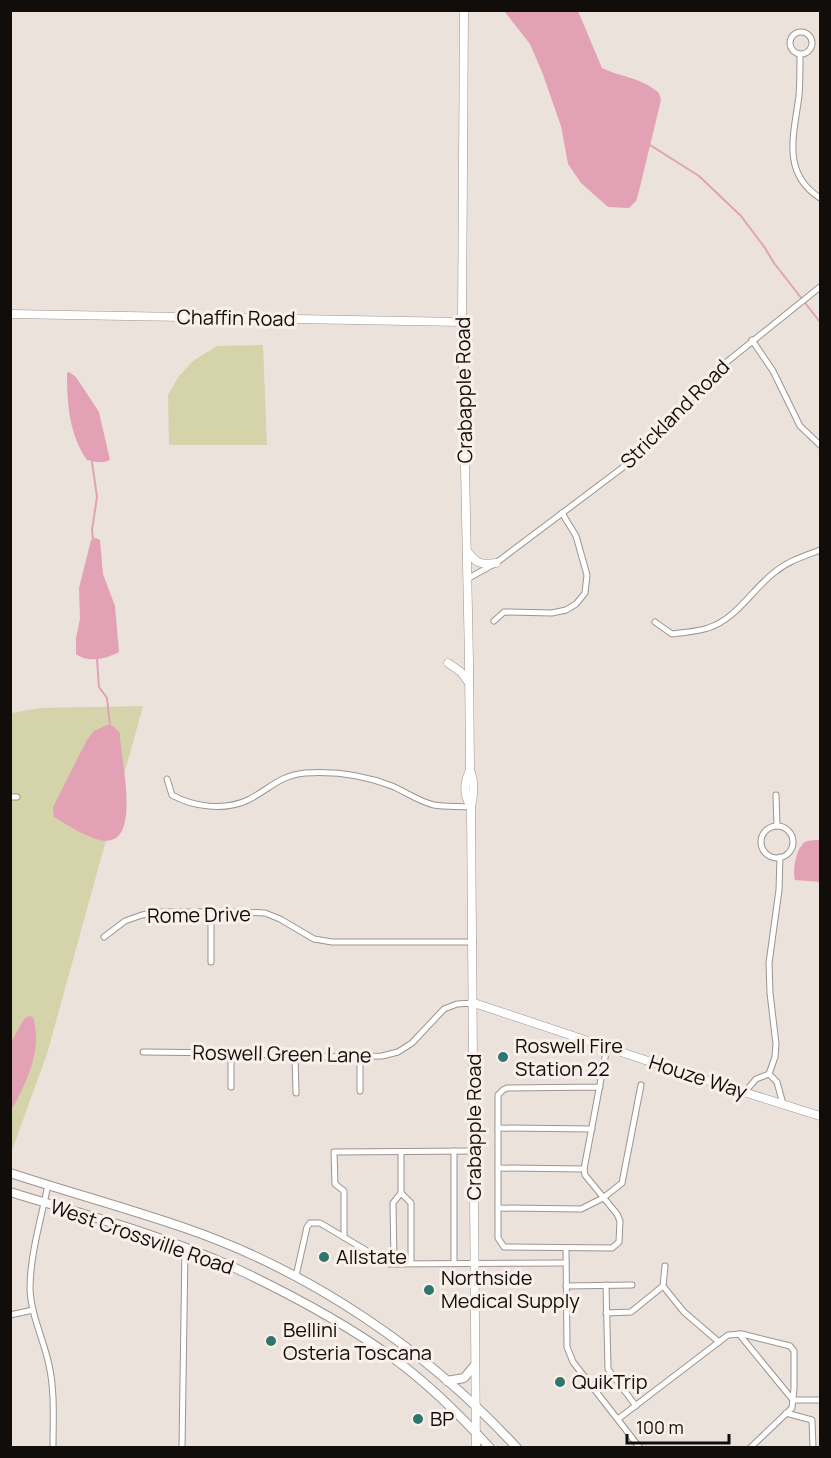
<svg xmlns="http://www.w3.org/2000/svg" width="831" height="1458" font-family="Manrope,sans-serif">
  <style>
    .green { fill: #d5d3aa }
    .water { fill: #e3a1b6 }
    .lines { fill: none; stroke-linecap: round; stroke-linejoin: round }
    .stream { stroke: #e3a1b6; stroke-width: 2 }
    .street-casing { stroke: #9e948f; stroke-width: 7 }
    .secondary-casing { stroke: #9e948f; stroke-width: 9 }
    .primary-casing { stroke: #9e948f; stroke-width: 10 }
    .street { stroke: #fff; stroke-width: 5 }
    .secondary { stroke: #fff; stroke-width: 8 }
    .primary { stroke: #fff; stroke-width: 8 }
    .poi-dot { fill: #2f766f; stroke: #faefe9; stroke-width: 2 }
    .labels { text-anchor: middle; stroke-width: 6; stroke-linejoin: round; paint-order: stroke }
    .street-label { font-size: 20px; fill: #100d0b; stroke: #faefe9 }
    .poi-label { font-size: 20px; fill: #100d0b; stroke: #faefe9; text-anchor: start }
  </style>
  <rect width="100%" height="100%" fill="#ece2dc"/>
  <g class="green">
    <path d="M263,345l4,100h-98l-1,-50 11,-19 14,-15 24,-15z"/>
    <path d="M143,706l-96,348 -36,99v-440l29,-5z"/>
  </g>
  <g class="water">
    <path d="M504,11h74l24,57c21,10 39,9 57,25l2,7 -22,91 -3,10 -7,7 -21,-1 -27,-24 -13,-19 -7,-38 -19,-54 -12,-28z"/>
    <path d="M69,372l7,5 23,35 11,48c-8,4 -15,2 -23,0 -18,-26 -20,-57 -20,-87z"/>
    <path d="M96,538l4,2 3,34 12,32 4,46c-12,7 -32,11 -43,2v-16l4,-19 -1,-31 12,-48z"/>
    <path d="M107,725l6,1 7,7c-1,21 25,118 -20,107 -17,-4 -32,-15 -46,-23l-1,-10 34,-67 7,-9z"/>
    <path d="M820,840v42l-25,-2c-3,-9 1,-32 10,-38 5,-2 10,-2 15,-2z"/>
    <path d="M29,1016l4,1c10,33 -7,66 -22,94v-69l13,-23z"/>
  </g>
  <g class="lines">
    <g class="stream">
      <path d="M650,145l49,31 42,40 24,32 9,15 46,59"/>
      <path d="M92,462l5,35 -5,33 1,10"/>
      <path d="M97,659l2,28 8,11 3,28"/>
    </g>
    <g class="street-casing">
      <g id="street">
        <circle cx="801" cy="43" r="11"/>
        <path d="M800,55c0,13 0,28 -1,41 -5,38 -18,77 21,102"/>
        <path d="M752,340l21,31 27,55 20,19"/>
        <path d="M467,579l29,-16 142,-107 24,-24 51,-59 107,-86"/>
        <path d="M494,621l10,-9 48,1 14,-3 10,-6 9,-11 2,-18 -11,-39 -14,-23"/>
        <path d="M655,622l17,12c12,-2 25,-2 36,-6 29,-9 44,-39 67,-56 13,-11 30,-16 45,-22"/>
        <path d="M167,779l5,16c21,12 53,16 76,5 22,-11 30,-24 57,-27 30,-2 59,2 87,13 14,6 26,15 42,19 11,2 25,1 37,2"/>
        <path d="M776,795l1,31"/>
        <path d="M10,797h7"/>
        <circle cx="777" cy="842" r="16"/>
        <path d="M211,912v50"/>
        <path d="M104,937l21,-16 17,-6 15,-3h81l27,1 15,6 34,20 18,3h141"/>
        <path d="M143,1052l88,1 82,4 69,-1 16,-4 14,-9 32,-34 13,-5 17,-1"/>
        <path d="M231,1053v34"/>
        <path d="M295,1056l1,37"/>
        <path d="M360,1057v34"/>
        <path d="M769,1074l6,-17 1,-13 -6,-51 -1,-30 10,-73 1,-33"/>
        <path d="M600,1087l-93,1 -4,2 -5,5v143l6,9 108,1 7,-6 1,-21 -3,-7 -32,-39 -1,-6 23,-122"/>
        <path d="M745,1092l11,-13 13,-5 8,8 6,22"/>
        <path d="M498,1128l94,1"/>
        <path d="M454,1151v112"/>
        <path d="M498,1168l86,1"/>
        <path d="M48,1185c-7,34 -18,70 -18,104 1,27 14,51 19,76 6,27 4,55 4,83"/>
        <path d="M401,1193l10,10v60"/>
        <path d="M498,1208l83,1 22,-11 19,-15 19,-98"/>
        <path d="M344,1237v-46l-9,-7 -1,-32 140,-1"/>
        <path d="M566,1248l1,99 6,15 67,86"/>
        <path d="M394,1262l-1,-59 8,-10v-41"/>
        <path d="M665,1266l-2,20 21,26 35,30"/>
        <path d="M296,1276l11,-49 3,-4h10l69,41 177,-1"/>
        <path d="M606,1285l2,84 28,37"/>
        <path d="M566,1286l66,-1"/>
        <path d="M606,1313l25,-1 32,-26"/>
        <path d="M10,1315l23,-5"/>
        <path d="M739,1334l54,66h27"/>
        <path d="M786,1413l26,7 1,28"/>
        <path d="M618,1419l110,-84 14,-1 48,12 4,5v37l-2,20 -42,40"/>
        <path d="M182,1448l3,-199"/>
      </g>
    </g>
    <g class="secondary-casing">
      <g id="secondary">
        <path d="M464,10l-2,312 7,338 1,110c-6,13 -7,24 1,37"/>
        <path d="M10,314l452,8"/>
        <path d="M467,551c10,13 14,14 29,12"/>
        <path d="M448,663l13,9 8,11"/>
        <path d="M470,770c5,12 4,24 1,37l5,641"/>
        <path d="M474,1003l216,72 130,41"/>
      </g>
    </g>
    <g class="primary-casing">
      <g id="primary">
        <path d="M10,1173c58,19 117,35 175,55 125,43 242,122 332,220"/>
        <path d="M10,1192c75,23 153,43 225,76 53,25 111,56 158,90 36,26 67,57 97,90"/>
        <path d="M447,1381l17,-3 11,-13"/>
      </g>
    </g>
    <use href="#street" class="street"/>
    <use href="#secondary" class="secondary"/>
    <use href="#primary" class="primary"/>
  </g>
  <g class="poi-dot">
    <circle cx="503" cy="1057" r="6"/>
    <circle cx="324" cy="1257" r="6"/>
    <circle cx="429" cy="1290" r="6"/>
    <circle cx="271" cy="1341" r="6"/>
    <circle cx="560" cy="1382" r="6"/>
    <circle cx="418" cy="1419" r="6"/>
  </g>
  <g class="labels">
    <g class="street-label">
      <text transform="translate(236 318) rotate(1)" y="7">Chaffin Road</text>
      <text transform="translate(464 390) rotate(-91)" y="7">Crabapple Road</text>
      <text transform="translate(675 414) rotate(-45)" y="7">Strickland Road</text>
      <text transform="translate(199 915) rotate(-1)" y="7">Rome Drive</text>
      <text transform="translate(282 1054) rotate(1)" y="7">Roswell Green Lane</text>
      <text transform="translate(698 1077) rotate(18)" y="7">Houze Way</text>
      <text transform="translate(474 1127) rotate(-90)" y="7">Crabapple Road</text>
      <text transform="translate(142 1237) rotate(19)" y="7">West Crossville Road</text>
    </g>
    <g class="poi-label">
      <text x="515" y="1053">Roswell Fire<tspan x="515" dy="23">Station 22</tspan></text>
      <text x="336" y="1264">Allstate</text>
      <text x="441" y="1285">Northside<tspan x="441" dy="23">Medical Supply</tspan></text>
      <text x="283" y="1337">Bellini<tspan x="283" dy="23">Osteria Toscana</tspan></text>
      <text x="572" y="1389">QuikTrip</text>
      <text x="430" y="1426">BP</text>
    </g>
  </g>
  <rect width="831" height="1458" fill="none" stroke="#100d0b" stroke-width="24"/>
  <path d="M627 1434v9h102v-9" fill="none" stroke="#100d0b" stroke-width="3"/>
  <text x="636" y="1434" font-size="18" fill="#100d0b" stroke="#faefe9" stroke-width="4.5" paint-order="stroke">100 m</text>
</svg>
